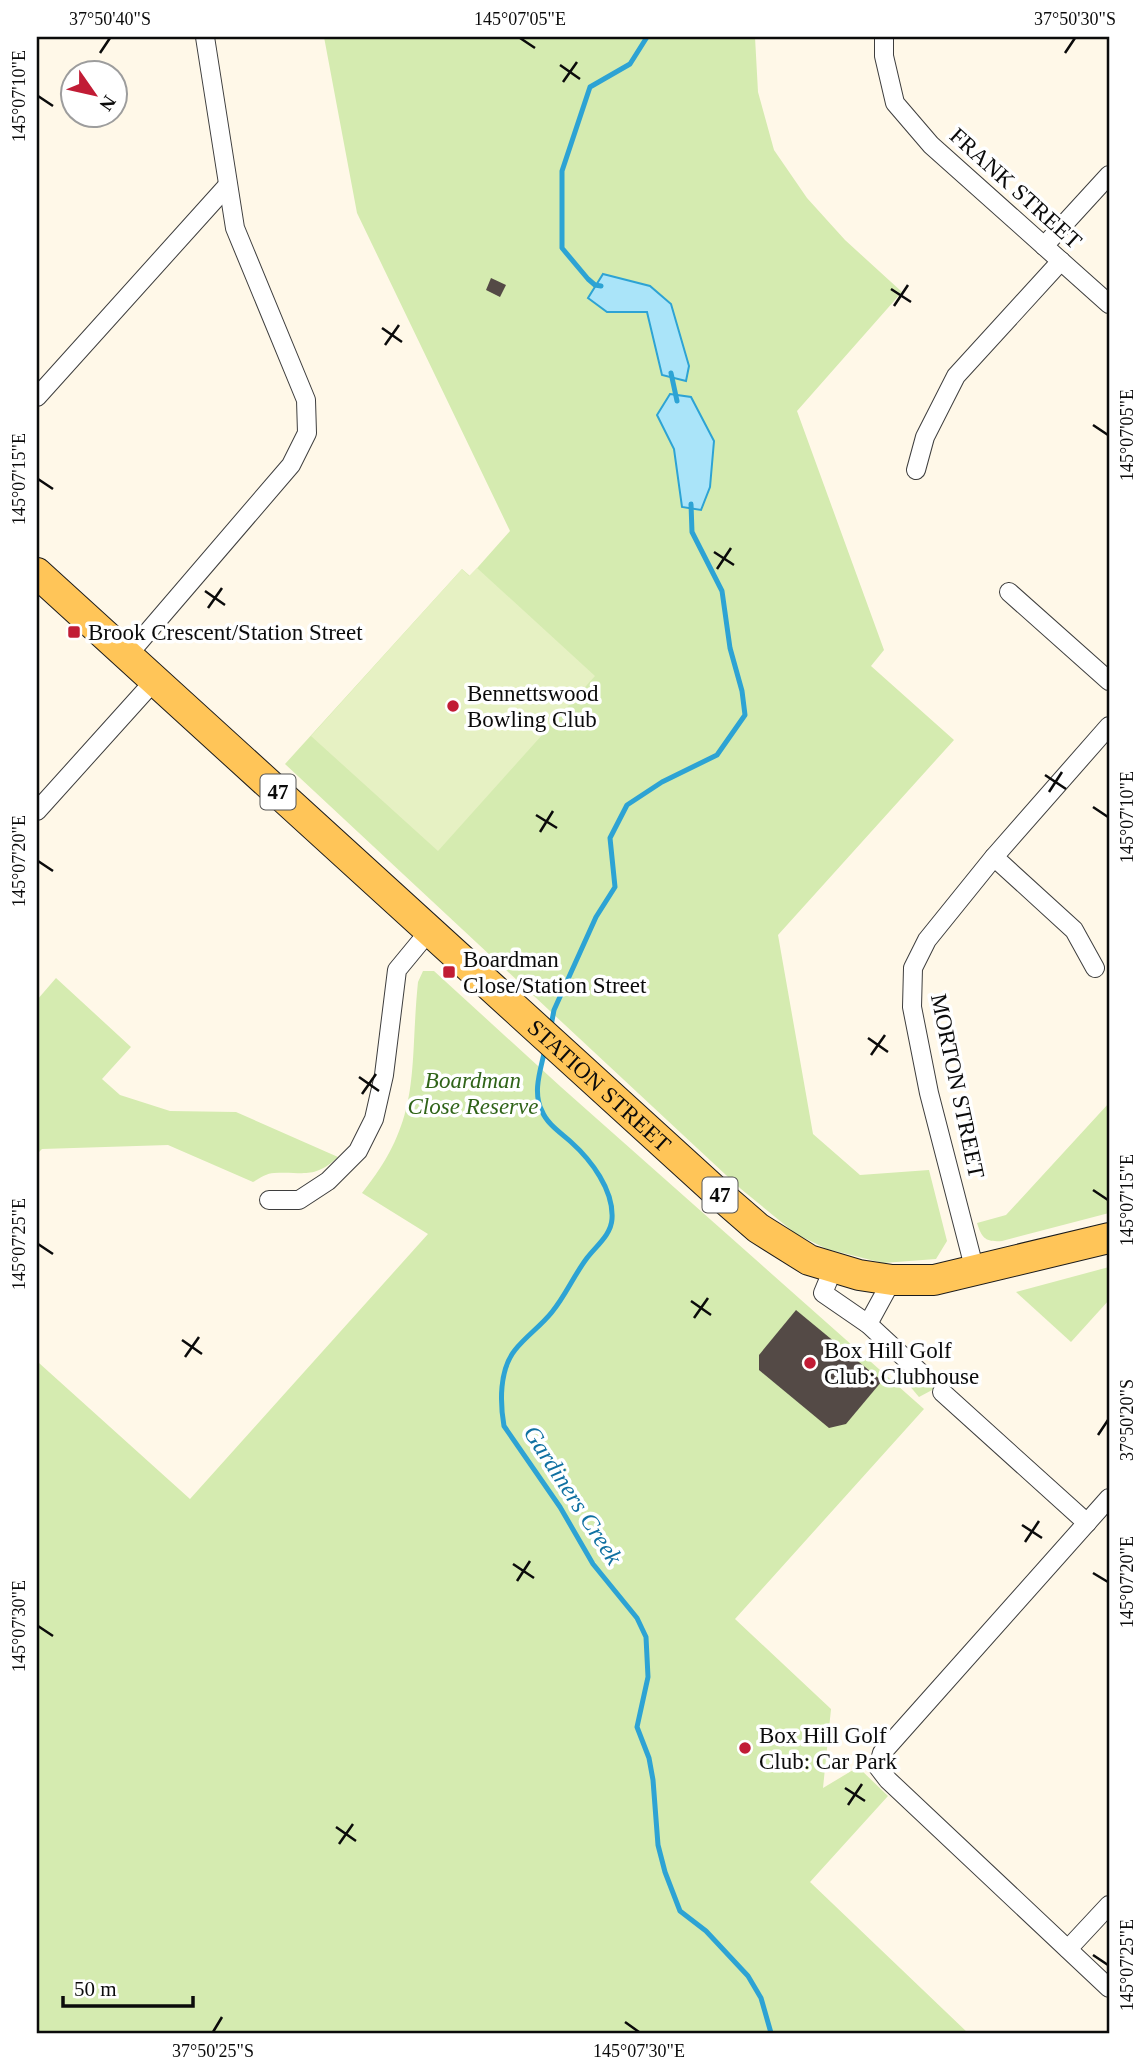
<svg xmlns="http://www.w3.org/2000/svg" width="1146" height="2070" font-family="'Times New Roman',serif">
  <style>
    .green { fill: #d5ebb0 }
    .pitch { fill: #e6f1c3 }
    .water { fill: #aae4f9; stroke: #2da3d4; stroke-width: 2 }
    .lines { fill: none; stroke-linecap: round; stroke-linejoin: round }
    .stream { stroke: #2da3d4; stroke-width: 5 }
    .building { fill: #544a46 }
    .minor-casing { stroke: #3e3e3e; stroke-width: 20 }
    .primary-casing { stroke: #1c1c1c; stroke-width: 32 }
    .minor { stroke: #fff; stroke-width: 18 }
    .primary { stroke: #ffc558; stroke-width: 30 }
    .ticks { fill: none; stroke: #0b0b0b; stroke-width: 2.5 }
    .poi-dot { fill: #c11c35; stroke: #fff; stroke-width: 2.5 }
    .labels { text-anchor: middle; stroke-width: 7; stroke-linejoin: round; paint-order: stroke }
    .shield { fill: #fff; stroke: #545454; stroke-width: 2 }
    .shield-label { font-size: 21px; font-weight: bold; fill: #0b0b0b }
    .street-label { font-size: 23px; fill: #0b0b0b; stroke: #fff }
    .poi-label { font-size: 23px; fill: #0b0b0b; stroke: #fff; text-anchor: start }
    .park-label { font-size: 23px; font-style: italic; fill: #306419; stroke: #fff }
    .water-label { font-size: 24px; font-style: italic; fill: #0f70a1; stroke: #fff }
    .neatline { fill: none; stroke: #0b0b0b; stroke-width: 2.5 }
    .ticks-label { font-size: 18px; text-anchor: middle; fill: #0b0b0b }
  </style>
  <rect width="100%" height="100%" fill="#fff8e8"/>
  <g class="green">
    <path d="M324,37h431l3,55 16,58 33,48 38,42 57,52 -105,119 87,239 -13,16 83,74 -176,195 35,199 47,41 69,-5 18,71 -11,18 -53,4 -56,-14 -31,-15 -55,-45 -456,-425 177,-195 8,7 40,-45 -153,-318z"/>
    <path d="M423,971h11l127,116 363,322 -189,210 96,90 -8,79 35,-21 30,29 -78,86 158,151h-931v-668l2,-2 151,136 238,-265 -66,-41c61,-75 47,-123 56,-211z"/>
    <path d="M56,978l75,69 -29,32 18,16 50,16 66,1 102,45c-25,23 -34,14 -64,16 -7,0 -14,5 -21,9l-85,-37 -126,4 -5,5v-154z"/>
    <path d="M1109,1103v110l-107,28c-16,1 -20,-2 -25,-18l29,-8z"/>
    <path d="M1109,1267v33l-38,42 -55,-50z"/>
    <path d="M940,1373l9,8 -30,16 -11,-13z"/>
  </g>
  <path class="pitch" d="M477,568l118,108 -157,175 -127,-115 151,-167 7,7z"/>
  <g class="water">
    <path d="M603,274l47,12 21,18 18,62 -3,15 -24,-6 -15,-63h-40l-19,-14z"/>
    <path d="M670,394l21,3 23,44 -4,46 -9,23 -19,-3 -8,-58 -17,-34z"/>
  </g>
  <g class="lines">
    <g class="stream">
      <path d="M601,286l-6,-1 -7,-6 -26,-31v-77l28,-84 40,-23 17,-27"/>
      <path d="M671,373l6,28"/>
      <path d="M551,1026l3,-16 42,-93 19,-30 -5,-49 17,-33 35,-23 55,-27 28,-40 -3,-24 -12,-43 -8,-57 -30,-59 -1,-28"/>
      <path d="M545,1049c-4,20 -13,43 -3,62 5,13 19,22 29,31 20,18 43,48 41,77 -1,16 -16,27 -25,39 -13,17 -21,37 -35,54 -11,14 -26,24 -37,38 -16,20 -15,53 -11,76l56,81 33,57 44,54 9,19 2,40 -11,50 12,31 4,22 5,65 7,27 15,39 26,20 42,45 13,22 10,35"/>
    </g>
  </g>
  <g class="building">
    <path d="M491,278l15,7 -6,12 -14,-7z"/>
    <path d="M796,1310l86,71 -36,43 -17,4 -70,-58v-15z"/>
  </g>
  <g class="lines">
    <g class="minor-casing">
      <g id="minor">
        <path d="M884,37v19l11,47 36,42 178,159"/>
        <path d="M1044,246l65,-71"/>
        <path d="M37,397l190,-211"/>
        <path d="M916,470l9,-33 31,-61 105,-115"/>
        <path d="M1009,592l100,89"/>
        <path d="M128,655l163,-190 16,-32 -1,-33 -71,-172 -30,-191"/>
        <path d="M37,811l118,-131"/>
        <path d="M994,857l80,73 21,38"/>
        <path d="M269,1200h30l29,-19 30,-30 16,-32 10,-44 13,-105 33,-40"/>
        <path d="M833,1269l-10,24 45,31 55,51"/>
        <path d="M975,1271l-46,-178 -17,-86 1,-39 14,-28 67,-83 115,-131"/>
        <path d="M868,1324l24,-44"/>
        <path d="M942,1392l145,131"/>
        <path d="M1109,1498l-227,255 -4,14 10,13 221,208"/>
        <path d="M1068,1949l41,-44"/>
      </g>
    </g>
    <g class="primary-casing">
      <g id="primary">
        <path id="s1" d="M37,573l675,615 46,40 51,32 50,15 33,5h42l175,-42"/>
      </g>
    </g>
    <use href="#minor" class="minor"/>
    <use href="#primary" class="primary"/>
  </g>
  <path class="ticks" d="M520,38l15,10M100,53l10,-15M1065,53l10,-15M560,65l20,14M563,82l14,-20M38,96l15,10M891,289l20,13M894,306l14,-21M382,328l20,14M385,345l14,-20M1093,425l15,10M38,479l15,10M714,552l20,13M717,569l14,-21M205,591l20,14M208,608l14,-20M1045,775l21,14M1049,792l13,-20M1093,807l15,10M536,815l21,13M540,832l13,-21M38,861l15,10M868,1038l20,14M871,1055l14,-20M359,1077l20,14M362,1094l14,-20M1093,1190l15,10M38,1244l15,10M691,1301l20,14M694,1318l14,-20M182,1340l20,14M185,1357l14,-20M1098,1435l10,-15M1022,1525l20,13M1025,1542l14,-21M513,1564l21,14M1093,1573l15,9M517,1581l13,-20M38,1626l15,10M845,1788l20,13M848,1805l14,-21M336,1827l20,14M339,1844l14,-20M1093,1955l15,10M625,2022l14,10M213,2032l9,-15"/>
  <g class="poi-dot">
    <rect x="67" y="625" width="14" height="14" rx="3.5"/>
    <circle cx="453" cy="706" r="7"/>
    <rect x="442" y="965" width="14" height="14" rx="3.5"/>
    <circle cx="810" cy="1363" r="7"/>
    <circle cx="745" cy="1748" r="7"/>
  </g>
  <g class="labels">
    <g class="shield">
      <rect x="260.5" y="774.5" width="35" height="35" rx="5"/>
      <rect x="702.5" y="1177.5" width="35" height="35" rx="5"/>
    </g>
    <g class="shield-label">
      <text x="278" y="799">47</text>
      <text x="720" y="1202">47</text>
    </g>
    <g class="street-label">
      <text transform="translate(1016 188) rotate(42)" y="8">FRANK STREET</text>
      <text dy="8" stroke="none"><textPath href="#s1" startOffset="761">STATION STREET</textPath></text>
      <text transform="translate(958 1086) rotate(78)" y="8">MORTON STREET</text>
    </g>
    <g class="poi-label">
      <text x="88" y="640">Brook Crescent/Station Street</text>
      <text x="467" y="701">Bennettswood<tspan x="467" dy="26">Bowling Club</tspan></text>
      <text x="463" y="967">Boardman<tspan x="463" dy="26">Close/Station Street</tspan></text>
      <text x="824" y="1358">Box Hill Golf<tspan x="824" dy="26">Club: Clubhouse</tspan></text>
      <text x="759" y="1743">Box Hill Golf<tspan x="759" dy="26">Club: Car Park</tspan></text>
    </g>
    <g class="park-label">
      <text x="473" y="1088">Boardman<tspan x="473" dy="26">Close Reserve</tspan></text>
    </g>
    <g class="water-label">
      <text transform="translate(573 1495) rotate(57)" y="8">Gardiners Creek</text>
    </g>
  </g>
  <rect width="1146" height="2070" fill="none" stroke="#ffffff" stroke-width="77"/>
  <g transform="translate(94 94) rotate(124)"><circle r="33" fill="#ffffff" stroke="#9d9d9d" stroke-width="2"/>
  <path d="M0-5L12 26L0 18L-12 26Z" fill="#c11c35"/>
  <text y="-10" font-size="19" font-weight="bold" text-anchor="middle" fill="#0b0b0b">N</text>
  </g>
  <path d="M63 1996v10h130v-10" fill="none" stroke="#0b0b0b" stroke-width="3.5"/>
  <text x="74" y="1996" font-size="21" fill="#0b0b0b" stroke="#ffffff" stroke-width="5" paint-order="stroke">50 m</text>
  <rect x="38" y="38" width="1070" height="1994" class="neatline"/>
  <g class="ticks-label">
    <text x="110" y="25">37°50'40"S</text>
    <text x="520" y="25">145°07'05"E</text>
    <text x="1075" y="25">37°50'30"S</text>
    <text transform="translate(19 96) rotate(-90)" y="6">145°07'10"E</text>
    <text transform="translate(1127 435) rotate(-90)" y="6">145°07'05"E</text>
    <text transform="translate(19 479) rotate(-90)" y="6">145°07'15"E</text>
    <text transform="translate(1127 817) rotate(-90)" y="6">145°07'10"E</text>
    <text transform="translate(19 861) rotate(-90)" y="6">145°07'20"E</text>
    <text transform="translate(1127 1200) rotate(-90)" y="6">145°07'15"E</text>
    <text transform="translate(19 1244) rotate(-90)" y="6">145°07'25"E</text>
    <text transform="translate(1127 1420) rotate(-90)" y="6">37°50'20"S</text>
    <text transform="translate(1127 1582) rotate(-90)" y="6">145°07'20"E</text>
    <text transform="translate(19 1626) rotate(-90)" y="6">145°07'30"E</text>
    <text transform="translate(1127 1965) rotate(-90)" y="6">145°07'25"E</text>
    <text x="213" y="2057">37°50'25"S</text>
    <text x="639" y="2057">145°07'30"E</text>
  </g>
</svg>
